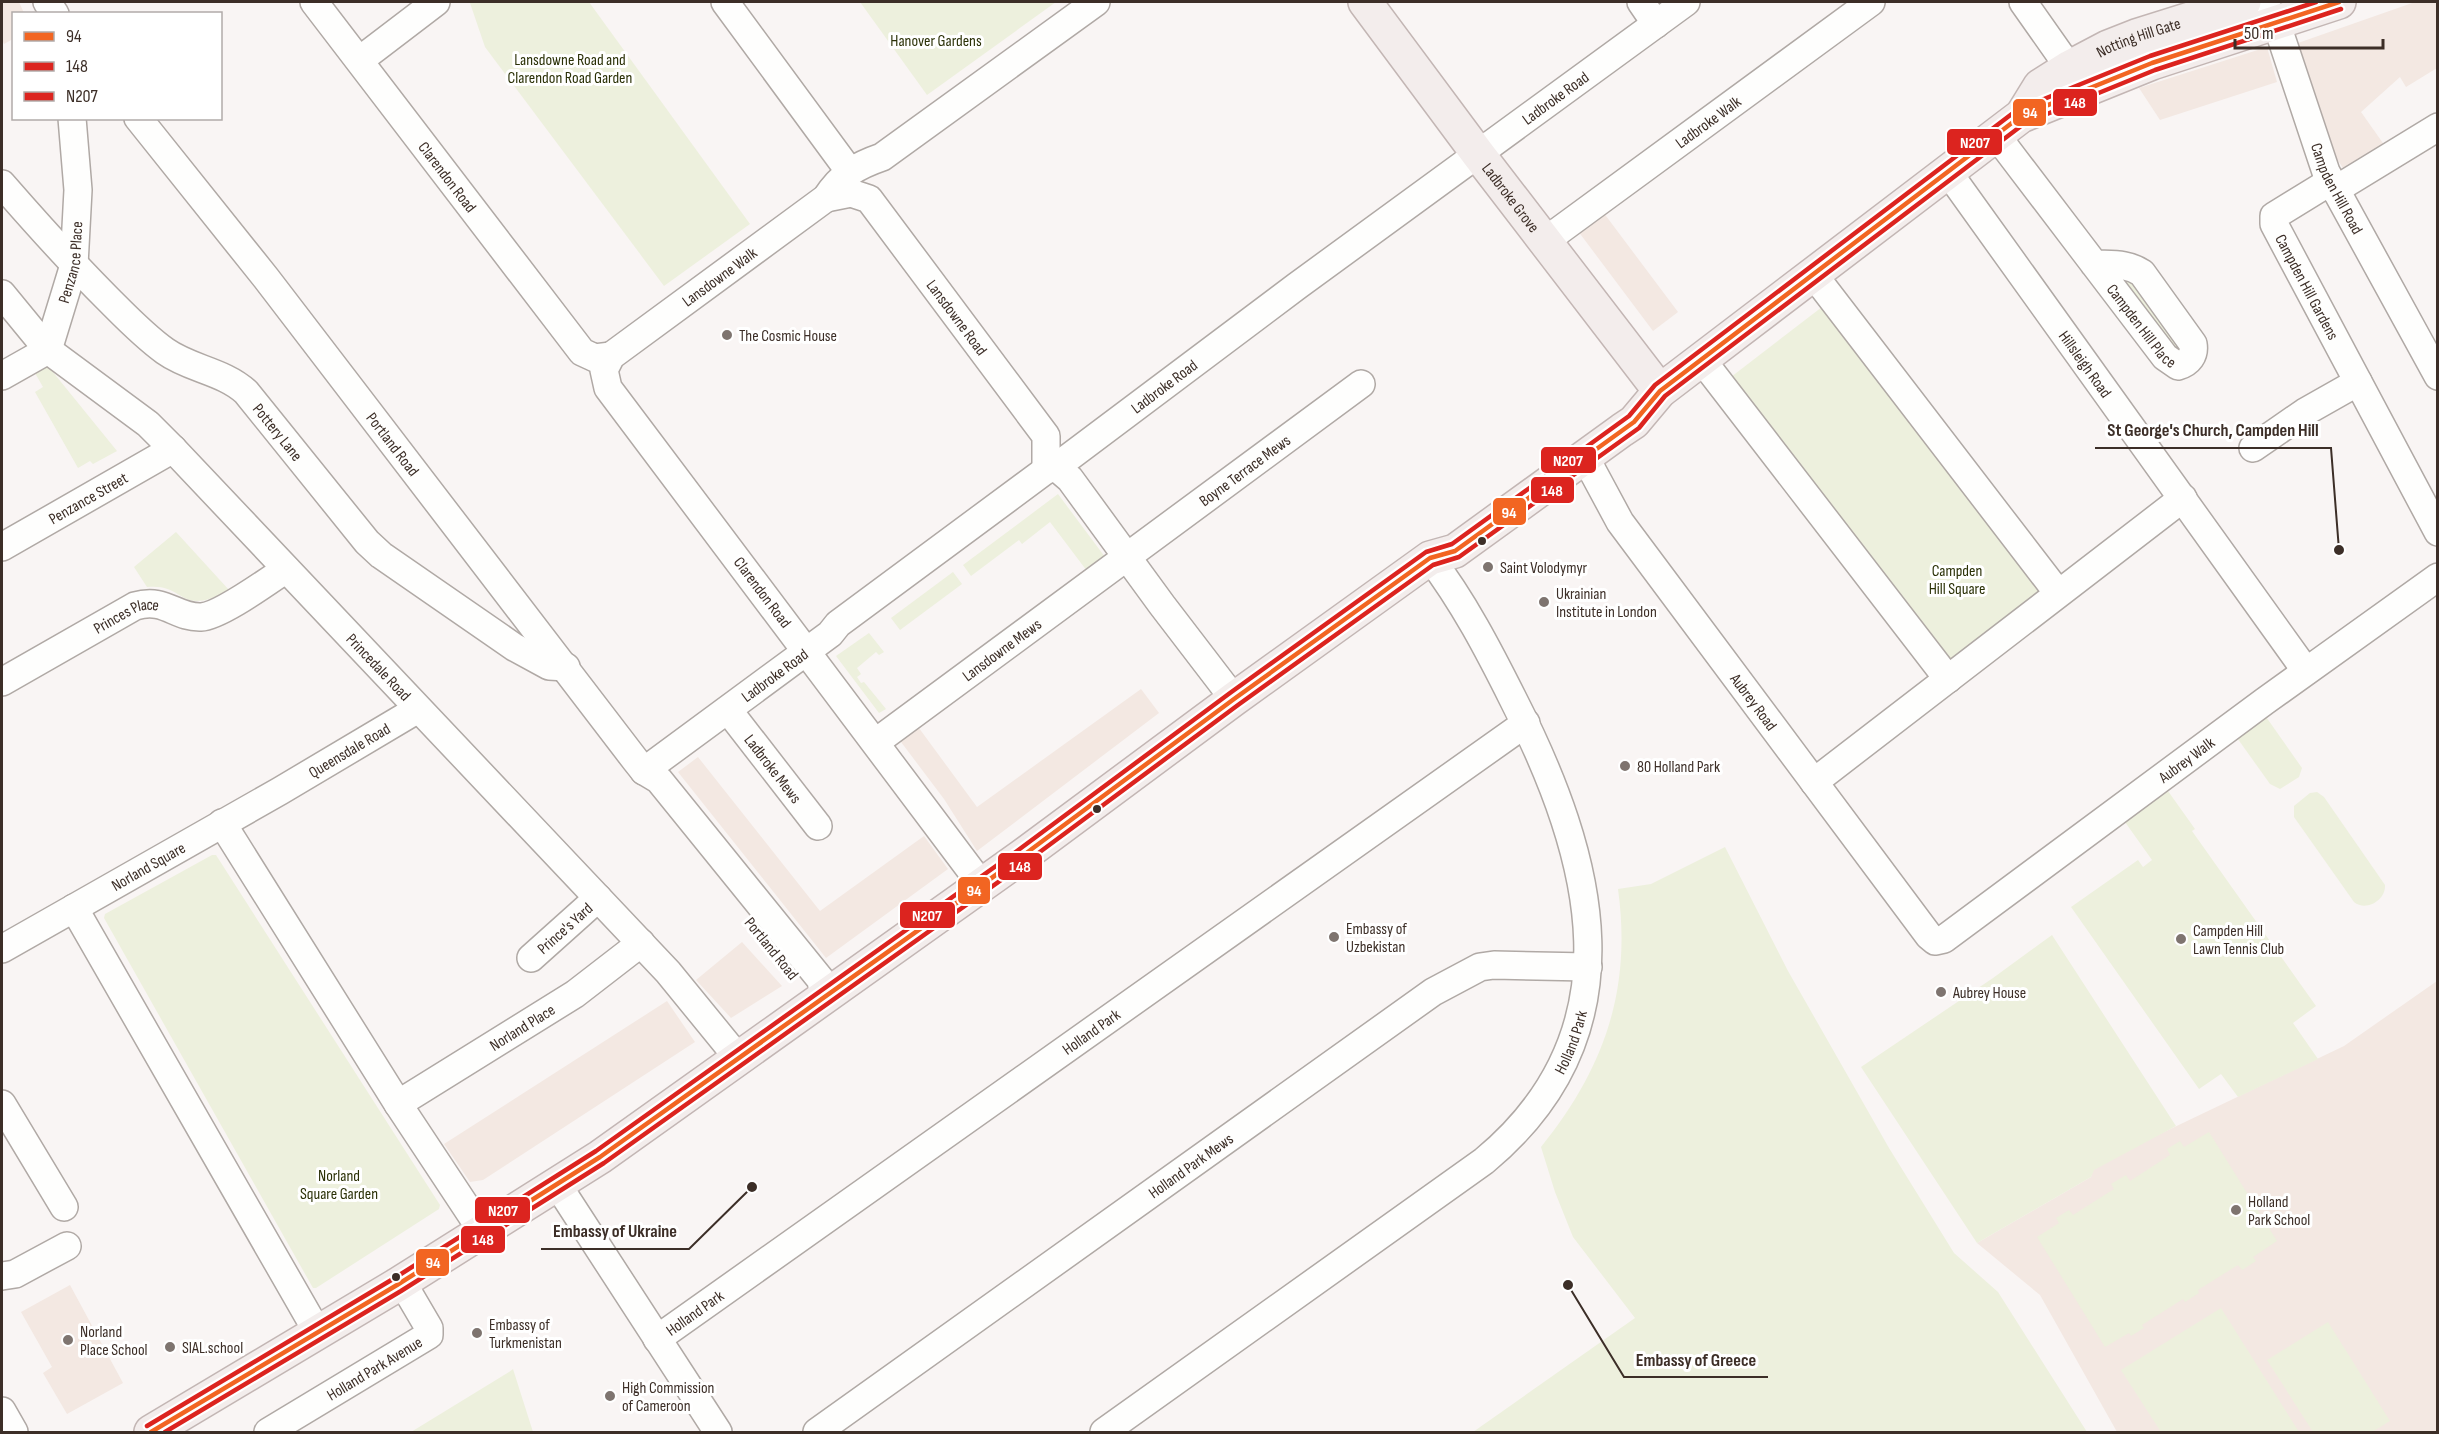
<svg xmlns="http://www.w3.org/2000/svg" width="2439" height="1434" font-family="'Sofia Sans Condensed',sans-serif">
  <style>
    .built { fill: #f3e8e2 }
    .green { fill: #edf0dd }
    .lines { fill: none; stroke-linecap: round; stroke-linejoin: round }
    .minor-casing { stroke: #b0a9a5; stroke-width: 30 }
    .major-casing { stroke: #c3b6b4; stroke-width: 36 }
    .minor { stroke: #fefefd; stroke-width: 27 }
    .major { stroke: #f3edec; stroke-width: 33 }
    .bus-1-casing { stroke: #fff; stroke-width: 9 }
    .bus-2-casing { stroke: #fff; stroke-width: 9 }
    .bus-3-casing { stroke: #fff; stroke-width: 9 }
    .bus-1 { stroke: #f26522; stroke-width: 4.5 }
    .bus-2 { stroke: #dc241f; stroke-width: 4.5 }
    .bus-3 { stroke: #dc241f; stroke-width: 4.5 }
    .poi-dot { fill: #7e746f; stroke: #fff; stroke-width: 2 }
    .bus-dot { fill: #3c2e27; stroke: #fff; stroke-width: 2 }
    .labels { text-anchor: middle; stroke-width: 6; stroke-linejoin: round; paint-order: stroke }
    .street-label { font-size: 16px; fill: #3c2e27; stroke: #fff }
    .park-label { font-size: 16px; fill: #2a3006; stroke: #fff }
    .poi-label { font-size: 16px; fill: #3c2e27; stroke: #fff; text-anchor: start }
    .leader { fill: none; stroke: #3c2e27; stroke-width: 2 }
    .callout-dot { fill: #3c2e27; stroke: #fff; stroke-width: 2 }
    .callout-label { font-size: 18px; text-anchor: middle; font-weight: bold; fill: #3c2e27; stroke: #fff; stroke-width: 6; stroke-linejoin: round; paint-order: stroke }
    .line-badge { stroke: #fff; stroke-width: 2 }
    .badge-label { font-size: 16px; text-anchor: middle; font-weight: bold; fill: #fff }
  </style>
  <rect width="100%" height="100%" fill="#f9f5f4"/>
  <g class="built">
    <path d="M2,2h17l5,11 -10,1 -1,25 -9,5 -2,-4z"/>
    <path d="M2415,2h22v66l-31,19 -6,-10 -39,35 24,34 -40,25 -14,-21 -33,-107z"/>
    <path d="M2267,47l10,35 -117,38 -21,-32z"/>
    <path d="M1603,212l75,100 -25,19 -75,-100z"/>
    <path d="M1141,689l18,24 -182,138 -33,-52 -46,-61 18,-14 61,83z"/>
    <path d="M698,757l122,154 104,-75 24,33 -122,89 -148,-186z"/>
    <path d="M742,942l40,44 -51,32 -35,-38z"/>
    <path d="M2437,981v451h-320l-77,-137 -63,-52 114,-66 2,-7 46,-26 205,-98z"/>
    <path d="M667,1001l28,41 -212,138 -13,2 -26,-38z"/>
    <path d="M70,1285l53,98 -56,31 -24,-41 9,-6 -31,-55z"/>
  </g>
  <g class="green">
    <path d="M472,2h117l161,222 -86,62 -179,-239 -15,-44z"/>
    <path d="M860,2h196l-129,93z"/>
    <path d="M2126,272l57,75 -6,6 -59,-75z"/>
    <path d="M1822,307l218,286 -92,71 -217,-287z"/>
    <path d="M48,366l69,85 -24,13 -3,-3 -12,7 -43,-76 8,-5 -8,-14z"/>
    <path d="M1058,494l47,63 -18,14 -37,-49 -28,22 -3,-4 -48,36 -8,-11z"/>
    <path d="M176,532l53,58c-51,28 -42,-7 -82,-3l-13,-20z"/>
    <path d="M953,572l9,12 -62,46 -9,-12z"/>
    <path d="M869,633l15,19 -5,3 -3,-3 -19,16 4,6 -4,3 4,6 3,-1 22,27 -7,4 -43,-57z"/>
    <path d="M2264,714l38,54 -3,9 -19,12 -10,-5 -35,-49z"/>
    <path d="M2168,791l27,38 -3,2 124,175 -23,17 25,36 -80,38 -17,-23 -22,15 -128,-182 67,-47 5,7 9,-7 -27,-38z"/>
    <path d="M2317,792l7,5 61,88c1,15 -19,27 -31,17l-60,-85v-11l16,-13z"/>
    <path d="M1725,847l63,124 101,177 65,105 44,39 89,140h-614l162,-114 -62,-81 -18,-45 -14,-45c63,-78 91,-157 77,-258l33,-5z"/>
    <path d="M212,855h4l224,350 -1,4 -123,79h-3l-209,-370 1,-4z"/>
    <path d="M2052,935l124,191 -82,44 -3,7 -114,66 -116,-176 132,-89z"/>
    <path d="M2209,1132l68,109 -24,16 3,4 -14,9 -4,-5 -40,25 1,3 -14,9 -2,-3 -41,26 2,3 -13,8 -2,-3 -24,14 -68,-110 22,-14 -3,-5 13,-8 4,5 41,-26 -3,-5 15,-9 4,6 40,-26 -3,-6 13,-8 4,6z"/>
    <path d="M2221,1308l78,124h-138l-40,-62z"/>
    <path d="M2328,1322l62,99 -18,11h-59l-46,-72z"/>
    <path d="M513,1369l20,63h-122l98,-60z"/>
  </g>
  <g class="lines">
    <g class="minor-casing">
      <g id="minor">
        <path d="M47,2l8,12"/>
        <path id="s1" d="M314,2l268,350 13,6 16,-2"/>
        <path d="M725,2l125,170"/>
        <path d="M1641,2l15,22"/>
        <path d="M2023,2l57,81"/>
        <path id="s2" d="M2249,2l16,6 9,8 52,156 112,204"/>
        <path d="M360,60l76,-58"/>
        <path id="s3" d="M138,118l128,160 370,483 8,10 15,9 162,200 3,18"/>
        <path id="s4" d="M1996,135c56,74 113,148 169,222l13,9c11,-3 17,-11 15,-22l-51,-71c-15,-10 -30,-8 -48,-9"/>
        <path id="s5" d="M1948,172l358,499"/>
        <path id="s6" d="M2331,181l-57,35v8l164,308"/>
        <path id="s7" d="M2,184c34,39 69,78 106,115 18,18 36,37 57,52 25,18 58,20 81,41l121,150 14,13 133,92 35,19 17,1"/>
        <path d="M2335,190l103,-63"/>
        <path id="s8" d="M826,198l25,-5 18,6 177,237v34"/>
        <path id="s9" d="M1545,241l326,-239"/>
        <path d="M1813,274l245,319"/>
        <path id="s10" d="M2,294l46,56 100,74 25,25 495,523 71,87"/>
        <path d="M1702,360l246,319"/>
        <path id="s11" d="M2,376l46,-26 26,-85 4,-75 -6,-72"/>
        <path d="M2253,448l52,-36 53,-30"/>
        <path id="s12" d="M1585,457l35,65 309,414 6,5 9,-2 321,-238 173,-124"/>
        <path d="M1056,467l14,12 92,126 72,94"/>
        <path id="s13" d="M2,547l171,-98"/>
        <path id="s14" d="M2,682l133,-76c31,-9 40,12 66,11 19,-1 67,-36 85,-48"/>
        <path id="s15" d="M728,710l90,116"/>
        <path id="s16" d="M876,742l485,-358"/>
        <path id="s17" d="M644,771l186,-137 8,-10 208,-154 10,-3 241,-181 389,-284"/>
        <path d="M1814,782l369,-284"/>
        <path d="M222,823l176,281 84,127"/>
        <path id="s18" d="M981,884l-373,-496 -4,-18 7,-14 215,-158c15,-23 30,-32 56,-41l214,-155"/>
        <path d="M74,908l244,425"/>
        <path id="s19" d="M2,949l278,-158 138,-82"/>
        <path id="s20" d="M531,958l67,-60"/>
        <path d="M2,1104l62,103"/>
        <path id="s21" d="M398,1104l177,-110 66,-51"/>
        <path d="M557,1184l161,248"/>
        <path d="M2,1276l13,-2 52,-28"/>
        <path id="s22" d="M657,1339l869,-616"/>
        <path d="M2,1411l12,21"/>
        <path id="s23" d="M268,1432l161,-97v-7l-27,-46"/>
        <path id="s24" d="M817,1432l616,-440 47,-25 14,-2 94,2"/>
        <path id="s25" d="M1104,1432l380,-271c157,-130 110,-303 29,-462 -24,-48 -50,-98 -83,-141"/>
      </g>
    </g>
    <g class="major-casing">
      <g id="major">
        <path id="s26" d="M1365,2l113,152 182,237"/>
        <path id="s27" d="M2024,112l16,-26 30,-19 38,-20 28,-11 108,-34"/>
        <path d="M151,1432l246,-147 203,-128 421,-300 213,-158 196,-141 25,-7 167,-121 12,-8 26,-31 361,-275 131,-53 187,-61"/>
      </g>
    </g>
    <use href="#minor" class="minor"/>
    <use href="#major" class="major"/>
    <g class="bus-1-casing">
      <path id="bus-1" d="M151,1432l246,-147 203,-128 421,-300 213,-158 196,-141 25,-7 179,-129 26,-31 361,-275 131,-53 187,-61"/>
    </g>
    <g class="bus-2-casing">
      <path id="bus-2" d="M165,1432l236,-141 203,-128 421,-300 213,-158 195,-140 26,-8 180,-129 26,-32 360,-273 130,-53 186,-61"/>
    </g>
    <g class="bus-3-casing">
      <path id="bus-3" d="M147,1426l246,-147 203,-128 421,-300 213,-158 196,-141 26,-8 177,-128 26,-31 362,-275 133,-54 166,-54"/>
    </g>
    <use href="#bus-1" class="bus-1"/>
    <use href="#bus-2" class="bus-2"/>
    <use href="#bus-3" class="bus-3"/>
  </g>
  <g class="poi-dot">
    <circle cx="727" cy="335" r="6"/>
    <circle cx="1488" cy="567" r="6"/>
    <circle cx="1544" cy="602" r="6"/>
    <circle cx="1625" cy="766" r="6"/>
    <circle cx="1334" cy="937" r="6"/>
    <circle cx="2181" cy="939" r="6"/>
    <circle cx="1941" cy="992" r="6"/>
    <circle cx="2236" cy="1210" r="6"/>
    <circle cx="477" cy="1333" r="6"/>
    <circle cx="68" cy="1340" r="6"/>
    <circle cx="170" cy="1347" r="6"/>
    <circle cx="610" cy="1396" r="6"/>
  </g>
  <g class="bus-dot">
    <circle cx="1482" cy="541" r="5"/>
    <circle cx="1097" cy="809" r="5"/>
    <circle cx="396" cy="1277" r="5"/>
  </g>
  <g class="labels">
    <g class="street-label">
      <text dy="6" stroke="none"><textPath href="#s27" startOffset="141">Notting Hill Gate</textPath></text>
      <text dy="6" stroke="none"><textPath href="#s17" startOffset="1134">Ladbroke Road</textPath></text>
      <text dy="6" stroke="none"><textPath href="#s9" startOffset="202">Ladbroke Walk</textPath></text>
      <text dy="6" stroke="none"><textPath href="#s1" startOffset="220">Clarendon Road</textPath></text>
      <text dy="6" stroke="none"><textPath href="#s2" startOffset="213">Campden Hill Road</textPath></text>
      <text dy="6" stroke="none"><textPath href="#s26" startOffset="244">Ladbroke Grove</textPath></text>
      <text dy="6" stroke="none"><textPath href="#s11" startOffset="144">Penzance Place</textPath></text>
      <text dy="6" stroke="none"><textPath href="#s18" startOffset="789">Lansdowne Walk</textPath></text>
      <text dy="6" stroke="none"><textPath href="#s6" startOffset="146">Campden Hill Gardens</textPath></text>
      <text dy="6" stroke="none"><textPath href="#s8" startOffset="192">Lansdowne Road</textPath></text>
      <text dy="6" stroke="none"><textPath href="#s4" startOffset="240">Campden Hill Place</textPath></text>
      <text dy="6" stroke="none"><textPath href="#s5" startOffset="236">Hillsleigh Road</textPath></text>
      <text dy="6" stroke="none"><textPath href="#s17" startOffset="648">Ladbroke Road</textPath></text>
      <text dy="6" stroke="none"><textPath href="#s7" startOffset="376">Pottery Lane</textPath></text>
      <text dy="6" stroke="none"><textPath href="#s3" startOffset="414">Portland Road</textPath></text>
      <text dy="6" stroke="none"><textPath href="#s16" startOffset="458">Boyne Terrace Mews</textPath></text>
      <text dy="6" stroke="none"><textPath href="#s13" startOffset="99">Penzance Street</textPath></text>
      <text transform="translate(763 592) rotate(53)" y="6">Clarendon Road</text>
      <text dy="6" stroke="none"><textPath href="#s14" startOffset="142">Princes Place</textPath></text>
      <text dy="6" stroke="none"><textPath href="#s16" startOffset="156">Lansdowne Mews</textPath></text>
      <text dy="6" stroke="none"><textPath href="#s10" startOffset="532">Princedale Road</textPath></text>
      <text dy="6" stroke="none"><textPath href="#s17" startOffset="162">Ladbroke Road</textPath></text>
      <text dy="6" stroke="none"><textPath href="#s12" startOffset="298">Aubrey Road</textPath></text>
      <text dy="6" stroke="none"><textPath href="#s19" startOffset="400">Queensdale Road</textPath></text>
      <text dy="6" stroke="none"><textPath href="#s12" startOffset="909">Aubrey Walk</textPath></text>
      <text dy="6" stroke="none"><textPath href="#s15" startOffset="74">Ladbroke Mews</textPath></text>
      <text dy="6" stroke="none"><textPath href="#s19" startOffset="168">Norland Square</textPath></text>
      <text dy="6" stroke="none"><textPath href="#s20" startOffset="45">Prince's Yard</textPath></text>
      <text transform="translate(772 948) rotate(51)" y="6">Portland Road</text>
      <text dy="6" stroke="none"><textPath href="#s21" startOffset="146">Norland Place</textPath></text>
      <text dy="6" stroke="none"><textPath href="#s22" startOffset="532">Holland Park</textPath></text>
      <text dy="6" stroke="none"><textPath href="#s25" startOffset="616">Holland Park</textPath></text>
      <text dy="6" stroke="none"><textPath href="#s24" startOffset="459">Holland Park Mews</textPath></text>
      <text dy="6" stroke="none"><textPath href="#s22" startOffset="46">Holland Park</textPath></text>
      <text dy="6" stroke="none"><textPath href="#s23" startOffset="124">Holland Park Avenue</textPath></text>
    </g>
    <g class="park-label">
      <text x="936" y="46">Hanover Gardens</text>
      <text x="570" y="65">Lansdowne Road and<tspan x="570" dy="18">Clarendon Road Garden</tspan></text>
      <text x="1957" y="576">Campden<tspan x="1957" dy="18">Hill Square</tspan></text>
      <text x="339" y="1181">Norland<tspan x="339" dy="18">Square Garden</tspan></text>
    </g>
    <g class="poi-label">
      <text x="739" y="341">The Cosmic House</text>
      <text x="1500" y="573">Saint Volodymyr</text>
      <text x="1556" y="599">Ukrainian<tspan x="1556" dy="18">Institute in London</tspan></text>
      <text x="1637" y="772">80 Holland Park</text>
      <text x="1346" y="934">Embassy of<tspan x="1346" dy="18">Uzbekistan</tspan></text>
      <text x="2193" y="936">Campden Hill<tspan x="2193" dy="18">Lawn Tennis Club</tspan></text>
      <text x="1953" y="998">Aubrey House</text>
      <text x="2248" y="1207">Holland<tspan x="2248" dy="18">Park School</tspan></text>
      <text x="489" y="1330">Embassy of<tspan x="489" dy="18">Turkmenistan</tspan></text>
      <text x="80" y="1337">Norland<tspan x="80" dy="18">Place School</tspan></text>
      <text x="182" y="1353">SIAL.school</text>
      <text x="622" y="1393">High Commission<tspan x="622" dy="18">of Cameroon</tspan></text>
    </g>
  </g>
  <path class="leader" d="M2339 550L2331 448H2095M752 1187L689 1249H541M1568 1285L1624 1377H1768"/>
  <g class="callout-dot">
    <circle cx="2339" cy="550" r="6"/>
    <circle cx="752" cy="1187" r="6"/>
    <circle cx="1568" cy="1285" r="6"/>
  </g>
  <g class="callout-label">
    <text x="2213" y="436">St George's Church, Campden Hill</text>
    <text x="615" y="1237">Embassy of Ukraine</text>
    <text x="1696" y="1366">Embassy of Greece</text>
  </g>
  <g class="line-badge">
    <rect x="2052" y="88" width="46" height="29" rx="6" fill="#dc241f"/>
    <rect x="2012" y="98" width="35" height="29" rx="6" fill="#f26522"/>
    <rect x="1946" y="128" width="57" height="28" rx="6" fill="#dc241f"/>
    <rect x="1540" y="446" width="57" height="28" rx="6" fill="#dc241f"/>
    <rect x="1530" y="476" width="45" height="28" rx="6" fill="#dc241f"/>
    <rect x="1492" y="497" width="35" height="29" rx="6" fill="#f26522"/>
    <rect x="997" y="852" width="46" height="29" rx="6" fill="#dc241f"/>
    <rect x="957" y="876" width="34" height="29" rx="6" fill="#f26522"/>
    <rect x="899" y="901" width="57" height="28" rx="6" fill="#dc241f"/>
    <rect x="474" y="1196" width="57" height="28" rx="6" fill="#dc241f"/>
    <rect x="460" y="1225" width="46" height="29" rx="6" fill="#dc241f"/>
    <rect x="415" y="1248" width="35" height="29" rx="6" fill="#f26522"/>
  </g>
  <g class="badge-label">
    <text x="2075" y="108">148</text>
    <text x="2030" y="118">94</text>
    <text x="1975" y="148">N207</text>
    <text x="1568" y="466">N207</text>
    <text x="1552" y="496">148</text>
    <text x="1509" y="518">94</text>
    <text x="1020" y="872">148</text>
    <text x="974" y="896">94</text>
    <text x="927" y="921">N207</text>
    <text x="503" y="1216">N207</text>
    <text x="483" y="1245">148</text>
    <text x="433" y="1268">94</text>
  </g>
  <rect width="2439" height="1434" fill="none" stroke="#3c2e27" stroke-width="6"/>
  <rect x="12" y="12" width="210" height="108" fill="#ffffff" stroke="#b1aba9" stroke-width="1.5"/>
  <rect x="24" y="32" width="30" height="9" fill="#f26522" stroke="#b1aba9" stroke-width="1.5"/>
  <text x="66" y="42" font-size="18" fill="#3c2e27">94</text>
  <rect x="24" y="62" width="30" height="9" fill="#dc241f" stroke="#b1aba9" stroke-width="1.5"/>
  <text x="66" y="72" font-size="18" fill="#3c2e27">148</text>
  <rect x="24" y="92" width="30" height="9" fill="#dc241f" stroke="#b1aba9" stroke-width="1.5"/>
  <text x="66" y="102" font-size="18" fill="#3c2e27">N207</text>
  <path d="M2235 39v9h148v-9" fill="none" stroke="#3c2e27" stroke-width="3"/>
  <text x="2244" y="39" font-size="18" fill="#3c2e27" stroke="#ffffff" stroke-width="4.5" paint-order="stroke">50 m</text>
</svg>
